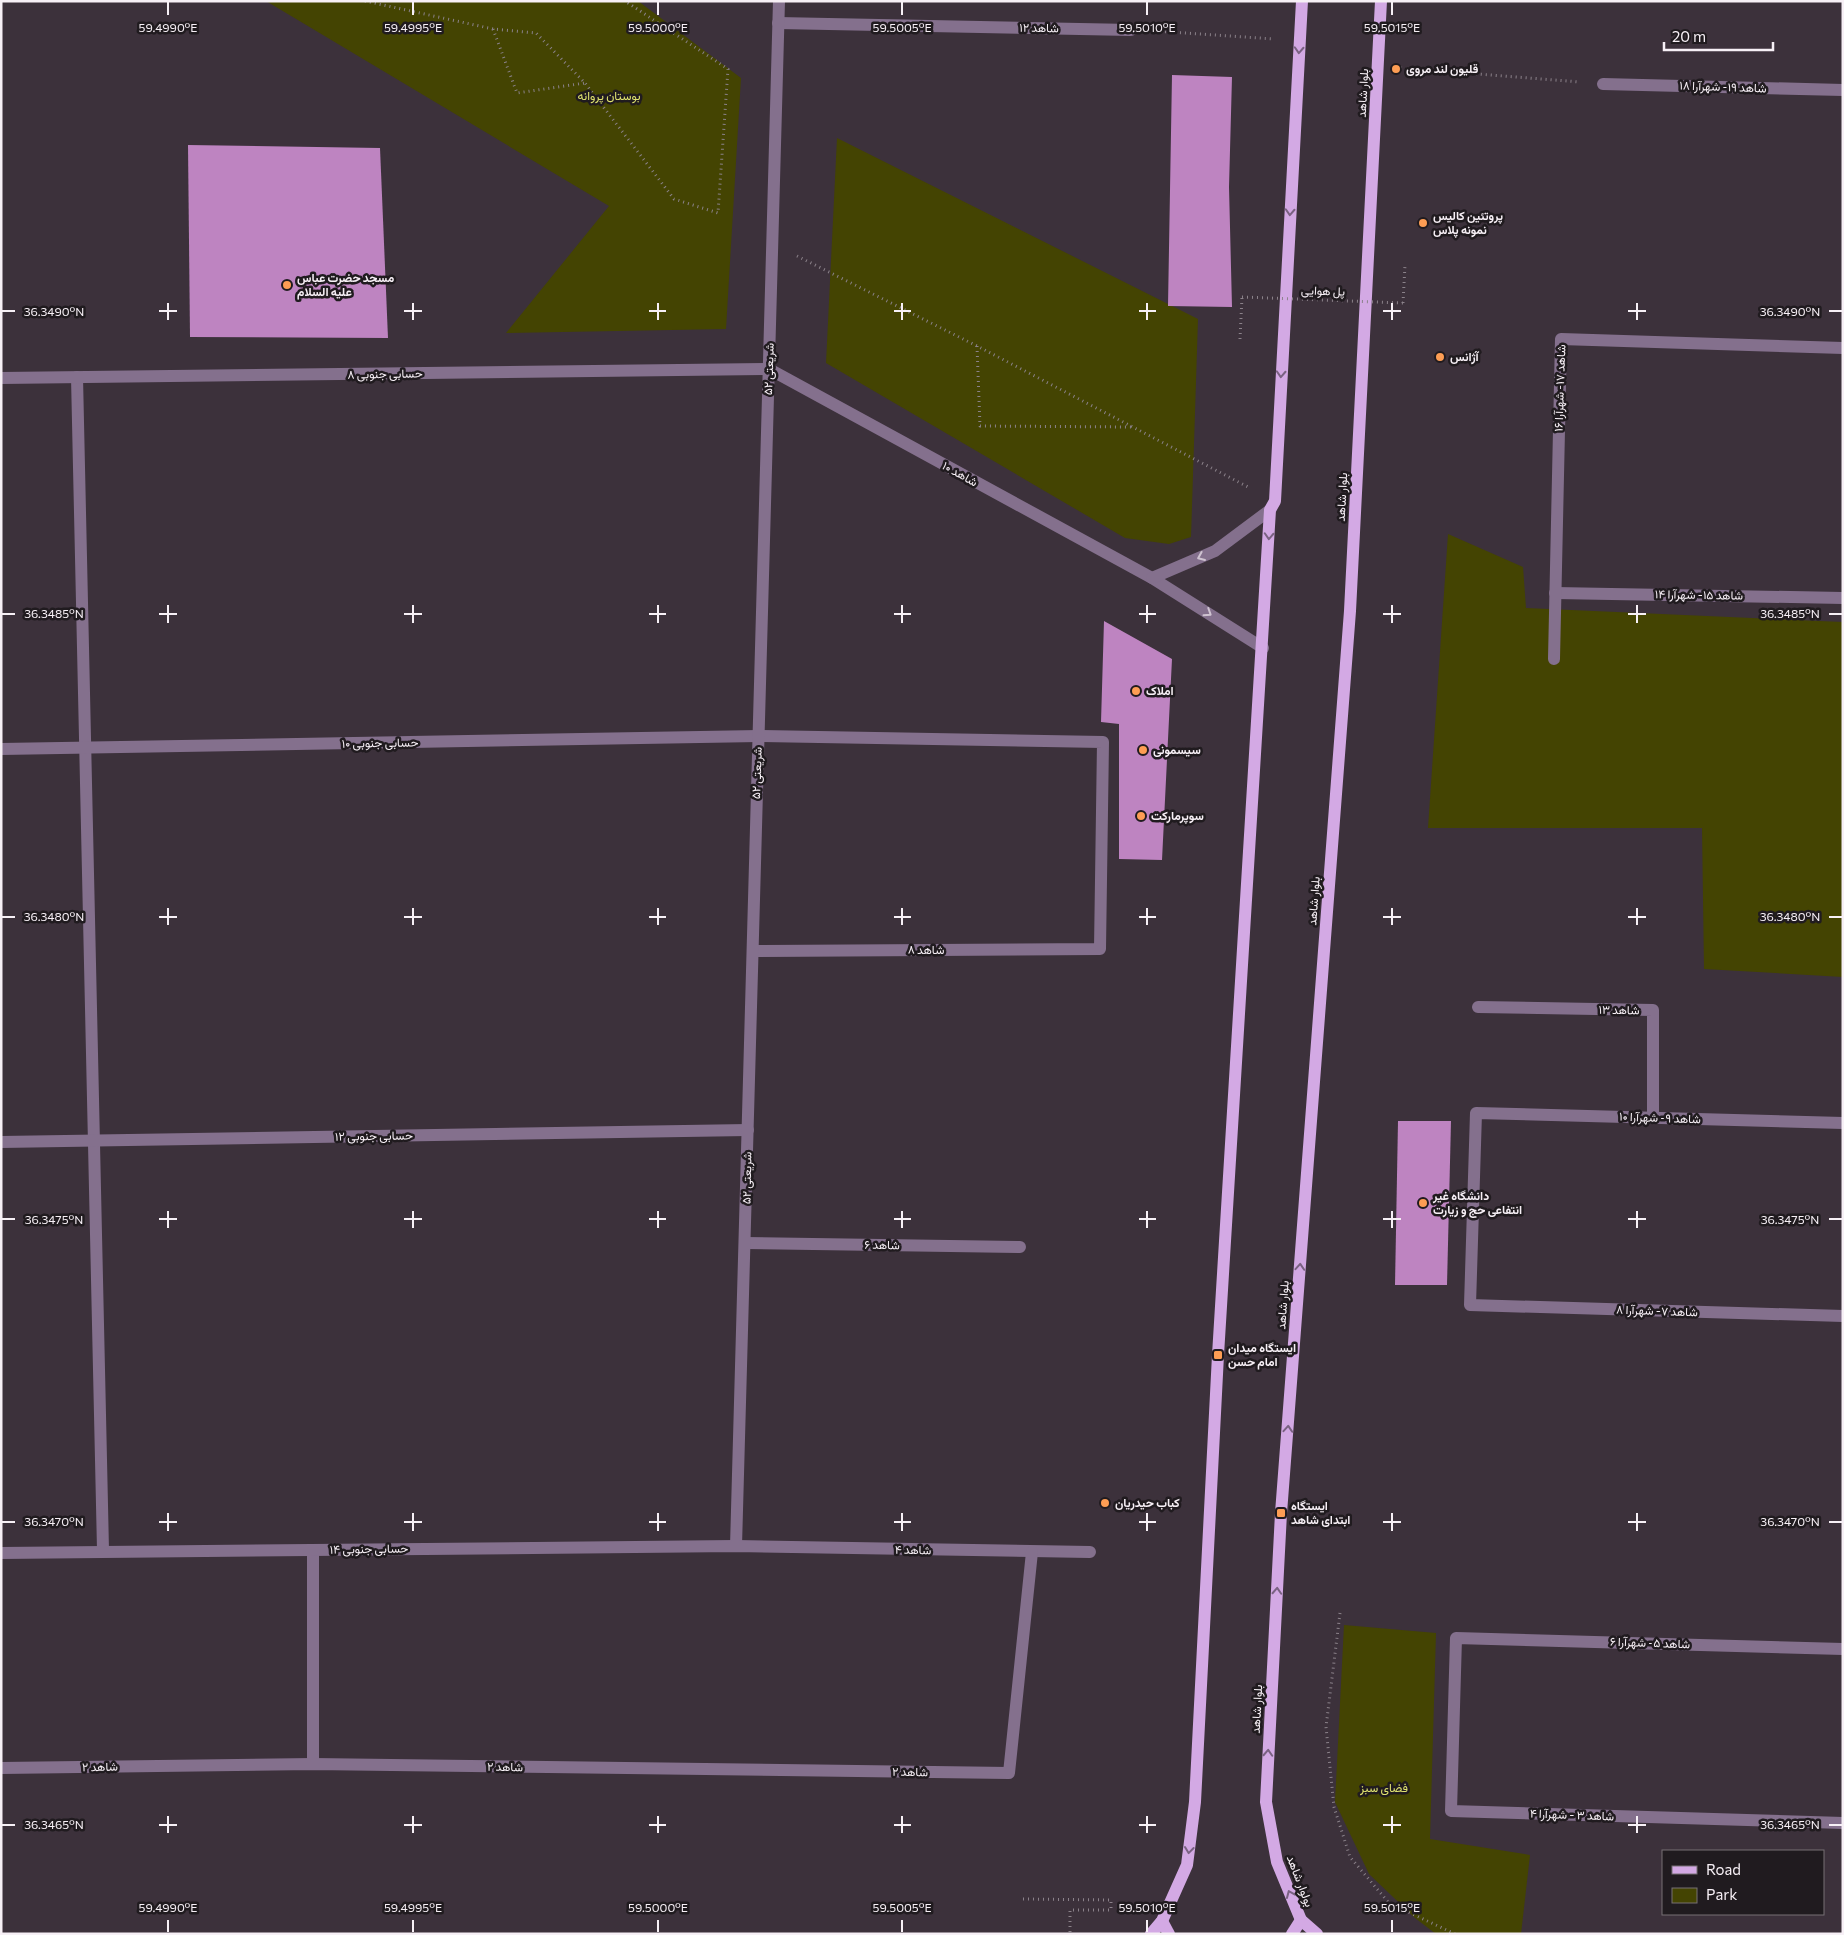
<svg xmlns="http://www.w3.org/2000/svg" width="1844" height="1935" font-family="Commissioner,Vazirmatn,sans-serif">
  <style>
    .green { fill: #444402 }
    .building { fill: #be84c1 }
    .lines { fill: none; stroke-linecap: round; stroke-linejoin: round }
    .path { stroke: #8b828a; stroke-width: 3; stroke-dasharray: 1 4; stroke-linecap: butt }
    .minor { stroke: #84708d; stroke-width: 12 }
    .major { stroke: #d3a9e4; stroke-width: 12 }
    .path-bridge { stroke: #8b828a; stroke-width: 3; stroke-dasharray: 1 4; stroke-linecap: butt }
    .oneway { stroke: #7a6282 }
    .oneway2 { stroke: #cfc3d1 }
    .ticks { fill: none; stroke: #f7f0f6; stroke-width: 2 }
    .poi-dot { fill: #fd9d54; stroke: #201b1f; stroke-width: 2 }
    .labels { text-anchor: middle; stroke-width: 5; stroke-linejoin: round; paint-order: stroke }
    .street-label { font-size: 12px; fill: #f7f0f6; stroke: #201b1f }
    .poi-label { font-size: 12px; font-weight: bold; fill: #f7f0f6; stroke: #201b1f; text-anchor: start }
    .park-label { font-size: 12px; fill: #e1e470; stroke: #201b1f }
    .ticks-label { font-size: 12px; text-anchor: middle; fill: #f7f0f6; stroke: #201b1f; stroke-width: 5; stroke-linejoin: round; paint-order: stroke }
  </style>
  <rect width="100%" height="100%" fill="#3c313b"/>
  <g class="green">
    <path d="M266,1h372l103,77 -15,251 -220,4 103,-127z"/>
    <path d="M837,138l361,181 -7,218 -22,7 -44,-6 -299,-175z"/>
    <path d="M1448,534l75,33 3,41 317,14v355l-139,-8 -2,-141h-274z"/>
    <path d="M1344,1625l92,8 -6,206 100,16 -9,79h-85l-21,-16 -46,-44 -34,-72z"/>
  </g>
  <g class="building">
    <path d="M1172,75l60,2 -3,110 3,120 -64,-1z"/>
    <path d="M188,145l192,3 8,190 -198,-1z"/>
    <path d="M1104,621l68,38 -10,201 -43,-1v-135l-18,-2z"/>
    <path d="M1398,1121h53l-4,164h-52z"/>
  </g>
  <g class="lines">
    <g class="path">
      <path d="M365,1l128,28 43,4 49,50 89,116 44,14 10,-144 -103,-68"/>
      <path d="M493,29l24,64 68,-10"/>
      <path d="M1155,31l119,8"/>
      <path d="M1401,68l179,14"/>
      <path d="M797,256l180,90 273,142"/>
      <path d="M1403,303l2,-38"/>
      <path d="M1240,339l2,-42"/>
      <path d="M977,346l3,80 152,1"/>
      <path d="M1340,1613l-14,114 8,80 16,50 39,46 66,31"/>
      <path d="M1023,1899l88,1v10h-41v24"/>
    </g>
    <g class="minor">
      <path d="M778,23l353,7"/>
      <path d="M1603,84l240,6"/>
      <path d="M77,377l26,1173"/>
      <path d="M1,378l768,-9 383,209 111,70"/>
      <path d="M1152,578l63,-27 55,-41"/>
      <path d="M1555,593l288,5"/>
      <path d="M1554,659l7,-320 282,9"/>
      <path d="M1,749l758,-13 344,6 -3,207 -347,2"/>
      <path d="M1478,1007l175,3v108"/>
      <path d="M1843,1123l-367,-10 -6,192 373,11"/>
      <path d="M1,1142l747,-12"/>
      <path d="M745,1243l275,4"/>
      <path d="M736,1546l43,-1545"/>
      <path d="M313,1550v214"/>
      <path d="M1,1553l735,-7 354,6"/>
      <path d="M1843,1649l-387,-11 -5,173 392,12"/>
      <path d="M1,1768l312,-4 696,9 23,-221"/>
    </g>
    <g class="major">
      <path d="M1162,1921l7,13"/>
      <path d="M1151,1934l11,-13 25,-56 8,-63 23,-447 52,-845 5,-9 27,-500"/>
      <path d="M1292,1934l9,-14"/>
      <path d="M1317,1934l-16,-14 -24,-58 -11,-60 15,-289 69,-902 31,-610"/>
    </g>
    <path class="path-bridge" d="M1242,297l161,6"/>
  </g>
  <defs><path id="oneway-chevron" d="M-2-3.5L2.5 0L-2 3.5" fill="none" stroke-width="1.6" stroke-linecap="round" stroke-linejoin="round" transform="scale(1.25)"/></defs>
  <g class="oneway">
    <use href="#oneway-chevron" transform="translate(1299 50) rotate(93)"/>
    <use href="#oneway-chevron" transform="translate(1290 212) rotate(93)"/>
    <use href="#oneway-chevron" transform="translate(1281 374) rotate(93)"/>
    <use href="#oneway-chevron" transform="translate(1269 536) rotate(93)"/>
    <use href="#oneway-chevron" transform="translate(1300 1267) rotate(-86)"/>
    <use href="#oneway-chevron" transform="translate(1288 1429) rotate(-86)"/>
    <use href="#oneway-chevron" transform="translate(1277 1591) rotate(-87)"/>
    <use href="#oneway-chevron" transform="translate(1268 1753) rotate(-87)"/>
    <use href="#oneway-chevron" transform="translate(1189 1850) rotate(97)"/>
    <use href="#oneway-chevron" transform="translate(1290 1894) rotate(-113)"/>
  </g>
  <g class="oneway2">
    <use href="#oneway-chevron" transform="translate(1201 557) rotate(157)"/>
    <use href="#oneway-chevron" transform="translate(1208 613) rotate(33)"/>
  </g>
  <path class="ticks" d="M168,2v13M413,2v13M658,2v13M902,2v13M1147,2v13M1392,2v13M168,303v17M413,303v17M658,303v17M902,303v17M1147,303v17M1392,303v17M1637,303v17M2,311h13M159,311h18M404,311h18M649,311h17M894,311h17M1139,311h17M1383,311h18M1628,311h18M1829,311h13M168,605v18M413,605v18M658,605v18M902,605v18M1147,605v18M1392,605v18M1637,605v18M2,614h13M159,614h18M404,614h18M649,614h17M894,614h17M1139,614h17M1383,614h18M1628,614h18M1829,614h13M168,908v17M413,908v17M658,908v17M902,908v17M1147,908v17M1392,908v17M1637,908v17M2,917h13M159,917h18M404,917h18M649,917h17M894,917h17M1139,917h17M1383,917h18M1628,917h18M1829,917h13M168,1211v17M413,1211v17M658,1211v17M902,1211v17M1147,1211v17M1392,1211v17M1637,1211v17M2,1219h13M159,1219h18M404,1219h18M649,1219h17M894,1219h17M1139,1219h17M1383,1219h18M1628,1219h18M1829,1219h13M168,1513v18M413,1513v18M658,1513v18M902,1513v18M1147,1513v18M1392,1513v18M1637,1513v18M2,1522h13M159,1522h18M404,1522h18M649,1522h17M894,1522h17M1139,1522h17M1383,1522h18M1628,1522h18M1829,1522h13M168,1816v17M413,1816v17M658,1816v17M902,1816v17M1147,1816v17M1392,1816v17M1637,1816v17M2,1825h13M159,1825h18M404,1825h18M649,1825h17M894,1825h17M1139,1825h17M1383,1825h18M1628,1825h18M1829,1825h13M168,1920v12M413,1920v12M658,1920v12M902,1920v12M1147,1920v12M1392,1920v12"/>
  <g class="poi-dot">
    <circle cx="1396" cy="69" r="5"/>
    <circle cx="1423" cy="223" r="5"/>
    <circle cx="287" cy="285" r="5"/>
    <circle cx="1440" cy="357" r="5"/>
    <circle cx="1136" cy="691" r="5"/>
    <circle cx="1143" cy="750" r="5"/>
    <circle cx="1141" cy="816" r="5"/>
    <circle cx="1423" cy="1203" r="5"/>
    <rect x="1213" y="1350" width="10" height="10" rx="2.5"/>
    <circle cx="1105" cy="1503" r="5"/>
    <rect x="1276" y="1508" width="10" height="10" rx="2.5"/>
  </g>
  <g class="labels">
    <g class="street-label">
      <text transform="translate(1039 28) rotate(1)" y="4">شاهد ۱۲</text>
      <text transform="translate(1723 87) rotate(2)" y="4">شاهد ۱۹- شهرآرا ۱۸</text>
      <text transform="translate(1363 93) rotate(-87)" y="4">بلوار شاهد</text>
      <text transform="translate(1323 291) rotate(2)" y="4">پل هوایی</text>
      <text transform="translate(769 369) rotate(-88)" y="4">شریعتی ۵۲</text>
      <text transform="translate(385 374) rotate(-1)" y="4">حسابی جنوبی ۸</text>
      <text transform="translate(1560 388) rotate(-88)" y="4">شاهد ۱۷- شهرآرا ۱۶</text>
      <text transform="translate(960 474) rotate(29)" y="4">شاهد ۱۰</text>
      <text transform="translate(1342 497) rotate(-87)" y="4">بلوار شاهد</text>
      <text transform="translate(1699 595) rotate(1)" y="4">شاهد ۱۵- شهرآرا ۱۴</text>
      <text transform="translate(380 743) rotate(-1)" y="4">حسابی جنوبی ۱۰</text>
      <text transform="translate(757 773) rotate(-88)" y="4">شریعتی ۵۲</text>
      <text transform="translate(1314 901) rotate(-86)" y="4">بلوار شاهد</text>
      <text x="926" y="954">شاهد ۸</text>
      <text transform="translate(1619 1010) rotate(1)" y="4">شاهد ۱۳</text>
      <text transform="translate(1660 1118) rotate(2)" y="4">شاهد ۹- شهرآرا ۱۰</text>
      <text transform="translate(374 1136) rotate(-1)" y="4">حسابی جنوبی ۱۲</text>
      <text transform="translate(747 1178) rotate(-89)" y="4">شریعتی ۵۲</text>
      <text transform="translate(882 1245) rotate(1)" y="4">شاهد ۶</text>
      <text transform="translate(1283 1305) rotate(-86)" y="4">بلوار شاهد</text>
      <text transform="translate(1657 1311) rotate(2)" y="4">شاهد ۷- شهرآرا ۸</text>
      <text transform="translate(369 1549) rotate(-1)" y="4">حسابی جنوبی ۱۴</text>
      <text transform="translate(913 1550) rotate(1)" y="4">شاهد ۴</text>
      <text transform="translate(1650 1643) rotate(2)" y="4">شاهد ۵- شهرآرا ۶</text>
      <text transform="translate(1257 1709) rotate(-87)" y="4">بلوار شاهد</text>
      <text transform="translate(100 1767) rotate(-1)" y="4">شاهد ۲</text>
      <text transform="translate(505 1767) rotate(1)" y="4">شاهد ۲</text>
      <text transform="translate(910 1772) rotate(1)" y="4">شاهد ۲</text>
      <text transform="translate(1572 1815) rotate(2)" y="4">شاهد ۳ - شهرآرا ۴</text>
      <text transform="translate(1300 1881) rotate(69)" y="4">بولوار شاهد</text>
    </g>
    <g class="poi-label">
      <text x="1406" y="73">قلیون لند مروی</text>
      <text x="1433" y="220">پروتئین کالیس<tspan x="1433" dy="14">نمونه پلاس</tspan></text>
      <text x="297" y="282">مسجد حضرت عباس<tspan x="297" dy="14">علیه السلام</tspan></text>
      <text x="1450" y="361">آژانس</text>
      <text x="1146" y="695">املاک</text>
      <text x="1153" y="754">سیسمونی</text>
      <text x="1151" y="820">سوپرمارکت</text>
      <text x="1433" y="1200">دانشگاه غیر<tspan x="1433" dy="14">انتفاعی حج و زیارت</tspan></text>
      <text x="1228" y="1352">ایستگاه میدان<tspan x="1228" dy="14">امام حسن</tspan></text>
      <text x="1115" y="1507">کباب حیدریان</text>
      <text x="1291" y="1510">ایستگاه<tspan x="1291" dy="14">ابتدای شاهد</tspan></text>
    </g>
    <g class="park-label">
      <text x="609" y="100">بوستان پروانه</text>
      <text x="1384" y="1792">فضای سبز</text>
    </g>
  </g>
  <g class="ticks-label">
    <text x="168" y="32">59.4990°E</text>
    <text x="413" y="32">59.4995°E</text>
    <text x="658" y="32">59.5000°E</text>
    <text x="902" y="32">59.5005°E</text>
    <text x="1147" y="32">59.5010°E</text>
    <text x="1392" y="32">59.5015°E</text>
    <text x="54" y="316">36.3490°N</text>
    <text x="1790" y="316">36.3490°N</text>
    <text x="54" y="618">36.3485°N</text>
    <text x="1790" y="618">36.3485°N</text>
    <text x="54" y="921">36.3480°N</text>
    <text x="1790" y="921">36.3480°N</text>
    <text x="54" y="1224">36.3475°N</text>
    <text x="1790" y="1224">36.3475°N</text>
    <text x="54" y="1526">36.3470°N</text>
    <text x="1790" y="1526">36.3470°N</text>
    <text x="54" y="1829">36.3465°N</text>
    <text x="1790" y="1829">36.3465°N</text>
    <text x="168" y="1912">59.4990°E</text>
    <text x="413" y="1912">59.4995°E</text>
    <text x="658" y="1912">59.5000°E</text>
    <text x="902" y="1912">59.5005°E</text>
    <text x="1147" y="1912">59.5010°E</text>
    <text x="1392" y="1912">59.5015°E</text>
  </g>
  <rect width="1844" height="1935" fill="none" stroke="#f7f0f6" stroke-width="5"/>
  <rect x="1662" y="1850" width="162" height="65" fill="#201b1f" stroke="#767075"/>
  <rect x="1672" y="1866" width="25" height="8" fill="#d3a9e4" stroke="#767075"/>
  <text x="1706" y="1875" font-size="15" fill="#f7f0f6">Road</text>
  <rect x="1672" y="1888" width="25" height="15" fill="#444402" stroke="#767075"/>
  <text x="1706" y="1900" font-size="15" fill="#f7f0f6">Park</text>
  <path d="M1664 42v8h109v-8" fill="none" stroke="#f7f0f6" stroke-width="2.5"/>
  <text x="1672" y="42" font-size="15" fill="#f7f0f6" stroke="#201b1f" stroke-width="4" paint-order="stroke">20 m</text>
</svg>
